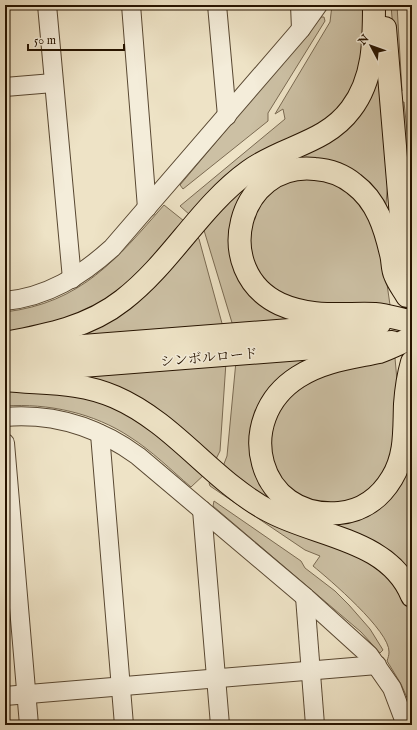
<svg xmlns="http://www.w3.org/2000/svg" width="417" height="730" font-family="'IM FELL English','Noto Serif JP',serif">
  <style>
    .green { fill: #ccc0a4; stroke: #7a6a52 }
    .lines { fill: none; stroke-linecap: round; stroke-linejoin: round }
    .minor-casing { stroke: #594832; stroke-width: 20 }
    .major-casing { stroke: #271400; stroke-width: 24 }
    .highway-casing { stroke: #271400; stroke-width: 24 }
    .minor { stroke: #f4edda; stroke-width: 18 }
    .major { stroke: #eee3c6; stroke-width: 22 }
    .highway { stroke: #eee3c6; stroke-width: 22 }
    .major-bridge-casing { stroke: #271400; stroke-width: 24; stroke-linecap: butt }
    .major-bridge { stroke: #eee3c6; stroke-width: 22 }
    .labels { text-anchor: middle; stroke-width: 3; stroke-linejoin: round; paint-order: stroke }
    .street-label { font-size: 14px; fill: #271400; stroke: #f4edda }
  </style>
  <rect width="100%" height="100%" fill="#eee3c6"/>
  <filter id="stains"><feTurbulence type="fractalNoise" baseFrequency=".005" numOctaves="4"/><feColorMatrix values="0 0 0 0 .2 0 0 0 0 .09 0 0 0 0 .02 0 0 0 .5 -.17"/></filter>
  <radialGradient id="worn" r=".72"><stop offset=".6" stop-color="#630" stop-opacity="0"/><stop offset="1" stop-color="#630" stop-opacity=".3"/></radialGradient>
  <g class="green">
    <path d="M332,5h34l-1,53 -23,49 -151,109 -11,-10 105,-87 -2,-10 -8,5 55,-92z"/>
    <path d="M391,5h6l5,86h-4z"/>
    <path d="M321,17h3l1,4 -57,92v8l-85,68 -3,-4z"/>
    <path d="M378,66l10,115 -3,34 -18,-26 -86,-24 -48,91 72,63 -72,7 -30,-99 13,-22 82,-54z"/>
    <path d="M399,102h5l8,77v85z"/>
    <path d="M317,174l42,23 23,52 8,56 -62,2 -18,-2 -40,-16 -24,-36 8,-50 17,-17z"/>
    <path d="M164,205l20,16 -40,50 -56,43 -83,20v-22c76,-9 112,-53 159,-107z"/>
    <path d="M194,233l5,6 24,88 -112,8h-37z"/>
    <path d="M395,358l3,34 -5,65 -14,25 -29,21h-44l-35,-31 -3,-48 36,-43 73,-21z"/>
    <path d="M278,359l30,1 -20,15 -31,98 87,46 67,-77 1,142 -107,-62 -83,-53 5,-13 9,-95z"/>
    <path d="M226,362l-6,89 -6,12 -146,-87z"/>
    <path d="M24,386l96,19 87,67 -16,15c-20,-17 -39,-36 -61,-50 -36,-24 -82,-34 -125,-31v-18z"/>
    <path d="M213,478l168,88 26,35 5,18v90l-11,-25 -14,-23c1,-3 2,-6 2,-9 1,-21 -60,-73 -76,-86l7,-10 -15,-6 -95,-64 -1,-3z"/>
    <path d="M214,501l87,60 4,7 30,23 14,14 21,24 13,21 -3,3 -19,-21 -148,-126z"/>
  </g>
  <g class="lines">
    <g class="minor-casing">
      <g id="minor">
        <path d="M47,5l25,274"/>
        <path d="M131,5l16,203"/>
        <path d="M217,5l10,111"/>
        <path d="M300,5l1,24"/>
        <path d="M5,87l48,-4"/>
        <path d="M5,301c42,-4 76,-25 107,-53l189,-219 17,-24"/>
        <path d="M5,417c49,-4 93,10 133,39l167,141 64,58 23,33 14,37"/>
        <path d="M100,434l24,291"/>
        <path d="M5,443l24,282"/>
        <path d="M202,510l18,215"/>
        <path d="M305,597l10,128"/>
        <path d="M5,696l372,-31"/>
      </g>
    </g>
    <g class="major-casing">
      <g id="major">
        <path d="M5,352l375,-29"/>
        <path d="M5,372l387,-30"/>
      </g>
    </g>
    <g class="highway-casing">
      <g id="highway">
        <path d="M385,28l20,236"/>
        <path d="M405,320c-9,-2 -20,-5 -30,-6 -33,-1 -64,4 -95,-10 -70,-33 -43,-143 35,-135 14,1 28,6 39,15 23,17 31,44 37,70 2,7 1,15 4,21 3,8 8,14 12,21"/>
        <path d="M407,340c-9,4 -19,9 -28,12 -28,6 -56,9 -81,25 -66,42 -41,143 41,136 23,-2 41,-15 53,-35 14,-23 12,-48 13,-74 1,-14 3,-28 7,-42"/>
        <path d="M5,343c42,-8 84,-16 118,-43 48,-37 77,-94 126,-129 34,-25 76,-27 102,-62 23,-30 23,-68 23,-104"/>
        <path d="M5,380c38,4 74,1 110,17 60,26 97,84 154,114 48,26 120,28 143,85"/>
      </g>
    </g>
    <use href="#minor" class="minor"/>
    <use href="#major" class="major"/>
    <use href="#highway" class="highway"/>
    <g class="major-bridge-casing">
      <g id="major-bridge">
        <path d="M405,320h7"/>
        <path d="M407,340h5"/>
      </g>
    </g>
    <use href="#major-bridge" class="major-bridge"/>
  </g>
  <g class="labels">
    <g class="street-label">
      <text transform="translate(209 357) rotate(-5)" y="5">シンボルロード</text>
    </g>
  </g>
  <rect width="417" height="730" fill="none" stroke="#eee3c6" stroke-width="20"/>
  <rect x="6" y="6" width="405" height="718" fill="none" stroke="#271400" stroke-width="2"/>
  <rect x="10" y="10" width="397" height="710" fill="none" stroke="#271400"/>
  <g transform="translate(371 46) rotate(311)" stroke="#f4edda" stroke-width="3" paint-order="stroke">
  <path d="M0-3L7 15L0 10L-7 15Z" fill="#271400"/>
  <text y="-6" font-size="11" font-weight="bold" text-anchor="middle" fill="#271400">N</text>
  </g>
  <path d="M28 44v6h96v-6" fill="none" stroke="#271400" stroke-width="2"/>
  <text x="34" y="44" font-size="12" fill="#271400" stroke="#f4edda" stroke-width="3" paint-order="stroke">50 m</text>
  <rect width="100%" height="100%" filter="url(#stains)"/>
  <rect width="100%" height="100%" fill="url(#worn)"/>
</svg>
